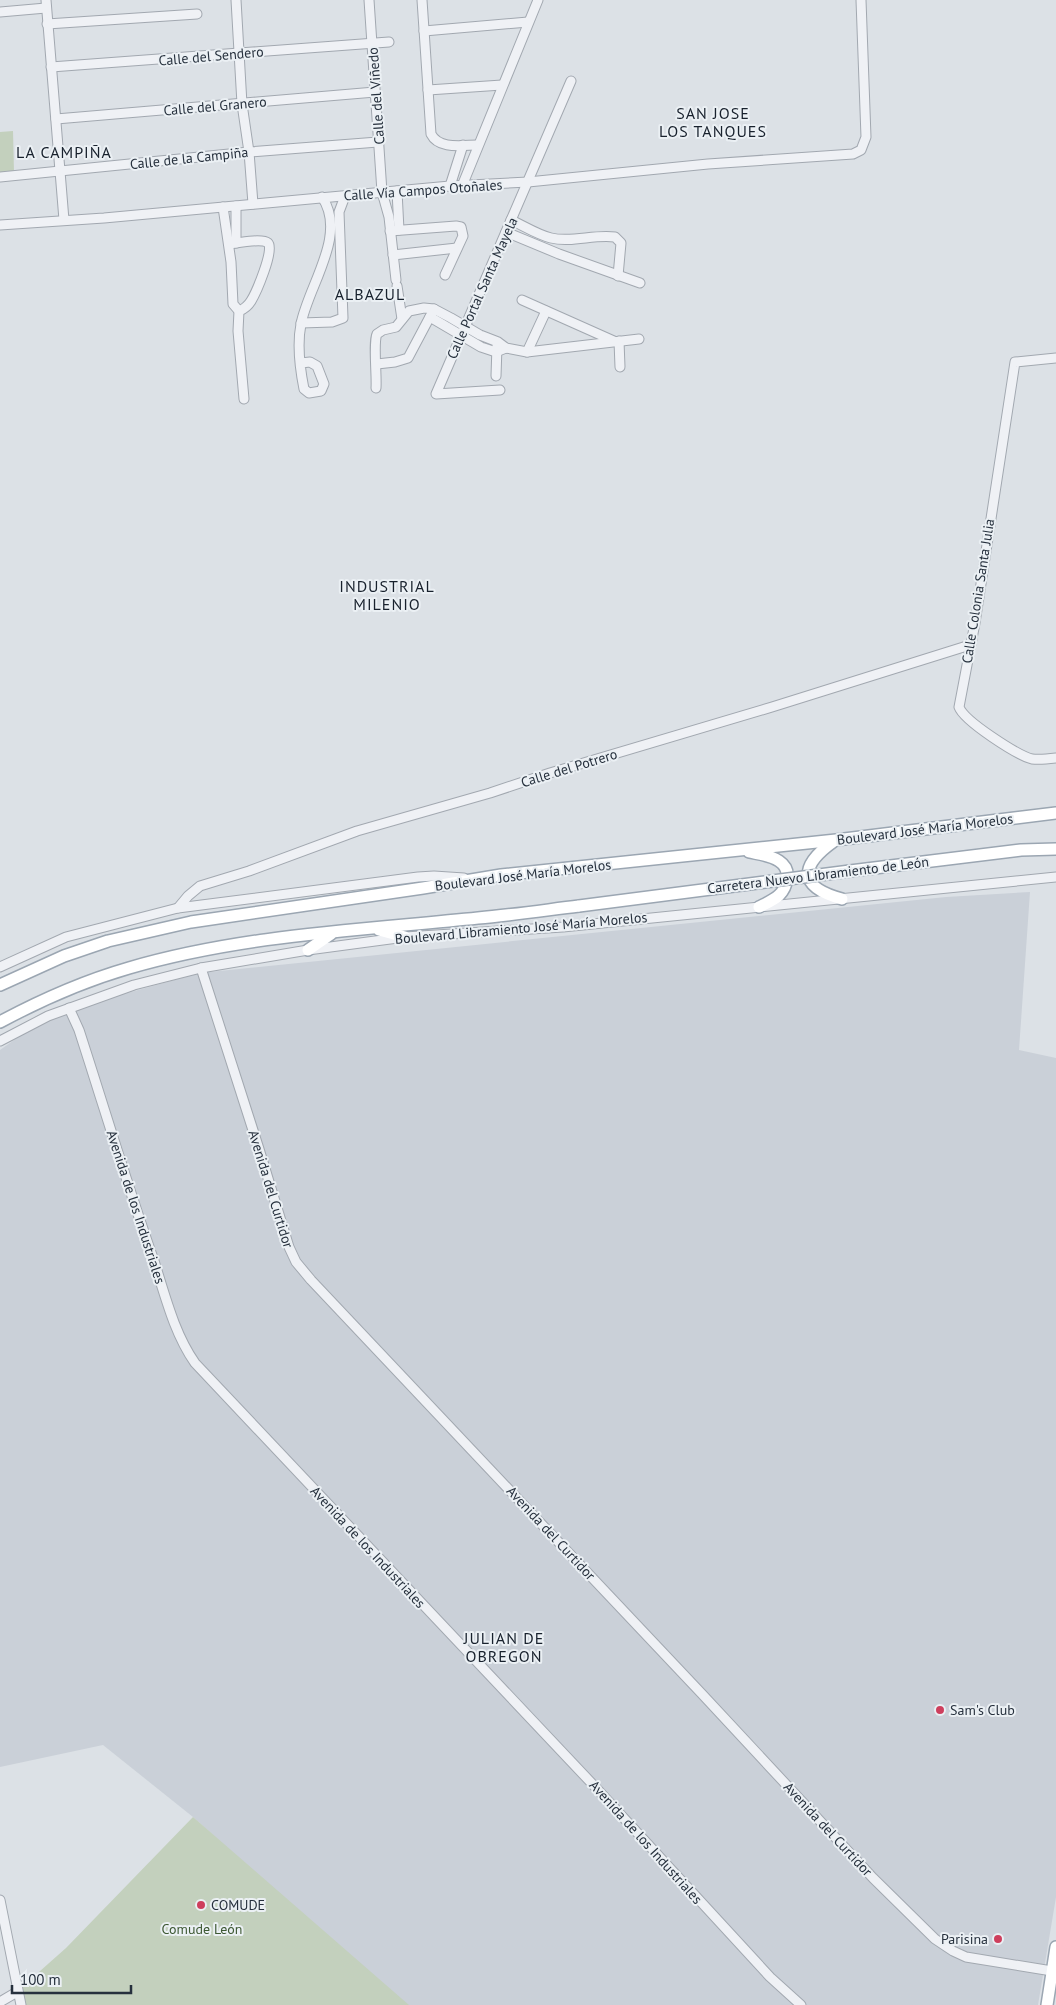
<svg xmlns="http://www.w3.org/2000/svg" width="1056" height="2005" font-family="'PT Sans',sans-serif">
  <style>
    .built { fill: #cad0d8 }
    .green { fill: #c3d0bd }
    .lines { fill: none; stroke-linecap: round; stroke-linejoin: round }
    .minor-casing { stroke: #a2a8b0; stroke-width: 11 }
    .major-casing { stroke: #9ba6b2; stroke-width: 14 }
    .minor { stroke: #eff1f5; stroke-width: 9 }
    .major { stroke: #fff; stroke-width: 11 }
    .major-bridge-casing { stroke: #9ba6b2; stroke-width: 14; stroke-linecap: butt }
    .major-bridge { stroke: #fff; stroke-width: 11 }
    .poi-dot { fill: #ce3f5d; stroke: #ebf0f4; stroke-width: 2 }
    .labels { text-anchor: middle; stroke-width: 4; stroke-linejoin: round; paint-order: stroke }
    .street-label { font-size: 14px; fill: #26303d; stroke: #ebf0f4 }
    .poi-label { font-size: 14px; fill: #26303d; stroke: #ebf0f4; text-anchor: start }
    .park-label { font-size: 14px; fill: #3d5833; stroke: #ebf0f4 }
    .quarter-label { font-size: 16px; letter-spacing: 1px; fill: #18212d; stroke: #ebf0f4 }
  </style>
  <rect width="100%" height="100%" fill="#dce1e6"/>
  <path class="built" d="M1030,892l-11,158 37,8v839l-18,108h-636l-209,-188 -90,-72 -103,22v-717l51,-36 149,-41 746,-76z"/>
  <g class="green">
    <path d="M13,131l1,41 -14,1v-41z"/>
    <path d="M193,1817l216,188h-383l-4,-18 44,-39z"/>
  </g>
  <g class="lines">
    <g class="minor-casing">
      <g id="minor">
        <path d="M46,0l18,220"/>
        <path d="M236,0l6,104 7,48 4,52"/>
        <path d="M369,0l13,192 7,25 7,63"/>
        <path d="M422,0l9,134c8,16 32,11 47,11"/>
        <path d="M0,12l46,-4"/>
        <path d="M47,24l150,-10"/>
        <path d="M424,31l104,-9"/>
        <path d="M51,67l338,-25"/>
        <path d="M428,90l74,-5"/>
        <path d="M56,119l319,-27"/>
        <path d="M0,177l249,-25 129,-10"/>
        <path d="M450,186l13,-41"/>
        <path d="M462,186l76,-186"/>
        <path d="M397,191l2,39"/>
        <path d="M223,207l8,55 2,42 6,7 -1,20 6,68"/>
        <path d="M511,220c13,6 27,15 40,18 21,5 43,-4 64,-1l6,6 -3,33"/>
        <path d="M0,225l104,-7 346,-32 78,-4 180,-18 145,-10 8,-4 5,-13 -5,-137"/>
        <path d="M390,231l66,-5 5,1 2,9 -18,39"/>
        <path d="M506,232l53,22 81,29"/>
        <path d="M236,243v-37"/>
        <path d="M229,244c8,-1 33,-6 39,-1 7,6 -12,50 -17,58 -3,5 -7,8 -12,10"/>
        <path d="M393,255l64,-7"/>
        <path d="M397,286l5,33"/>
        <path d="M522,300l92,41"/>
        <path d="M430,317l51,30 15,5 10,-4"/>
        <path d="M301,323l31,-1 11,-4 -4,-106 6,-16"/>
        <path d="M619,341l1,26"/>
        <path d="M527,352l19,-41"/>
        <path d="M1056,358l-41,4 -40,261 -16,84c5,14 58,48 73,52 8,1 16,0 24,-1"/>
        <path d="M301,363l9,-1 7,4 7,18 -3,7 -12,2 -5,-4c-4,-20 -7,-45 -3,-65 7,-38 47,-89 21,-127"/>
        <path d="M377,364l18,-2 13,-4 26,-49"/>
        <path d="M496,376l1,-30"/>
        <path d="M376,388c1,-12 -3,-46 1,-54l6,-4 13,-3 13,-16 15,-3 10,1 17,9 29,17 18,7 8,6 21,4 112,-13"/>
        <path d="M500,390l-64,4 135,-313"/>
        <path d="M178,908l10,-12 12,-10 49,-15 108,-40 133,-38 60,-20 222,-66 198,-62"/>
        <path d="M0,967l66,-30 112,-29 240,-31 16,-1 30,2"/>
        <path d="M201,968l58,181 30,98 7,15 15,18 391,414 171,184 62,61 18,12 13,6 86,14"/>
        <path d="M69,1008l10,22c25,77 48,155 75,231 11,34 20,72 41,102l403,427 172,187 31,28"/>
        <path d="M0,1041l48,-25 86,-31 67,-17 107,-18 97,-13 158,-10 493,-50"/>
        <path d="M0,1900l21,105"/>
        <path d="M0,2002l17,-10"/>
      </g>
    </g>
    <g class="major-casing">
      <g id="major">
        <path d="M834,841c-35,25 -36,46 8,58"/>
        <path d="M749,852c9,2 21,3 30,9 6,4 9,10 8,17 -2,18 -14,22 -28,29"/>
        <path d="M850,871l171,-21 35,-1"/>
        <path d="M379,930l26,7"/>
        <path d="M308,950l23,-16"/>
        <path d="M0,985l64,-29 44,-15 83,-19 232,-34 78,-13 335,-35 220,-27"/>
        <path d="M0,1022c41,-22 84,-41 129,-54 113,-33 232,-38 349,-50 34,-3 68,-8 101,-12"/>
        <path d="M1047,2005l9,-58"/>
      </g>
    </g>
    <use href="#minor" class="minor"/>
    <use href="#major" class="major"/>
    <g class="major-bridge-casing">
      <path id="major-bridge" d="M579,906l271,-35"/>
    </g>
    <use href="#major-bridge" class="major-bridge"/>
  </g>
  <g class="poi-dot">
    <circle cx="940" cy="1710" r="5"/>
    <circle cx="201" cy="1905" r="5"/>
    <circle cx="998" cy="1939" r="5"/>
  </g>
  <g class="labels">
    <g class="street-label">
      <text transform="translate(211 56) rotate(-5)" y="5">Calle del Sendero</text>
      <text transform="translate(376 96) rotate(-94)" y="5">Calle del Viñedo</text>
      <text transform="translate(215 106) rotate(-5)" y="5">Calle del Granero</text>
      <text transform="translate(189 158) rotate(-6)" y="5">Calle de la Campiña</text>
      <text transform="translate(423 190) rotate(-4)" y="5">Calle Vía Campos Otoñales</text>
      <text transform="translate(482 288) rotate(-66)" y="5">Calle Portal Santa Mayela</text>
      <text transform="translate(978 591) rotate(-81)" y="5">Calle Colonia Santa Julia</text>
      <text transform="translate(569 768) rotate(-17)" y="5">Calle del Potrero</text>
      <text transform="translate(925 829) rotate(-7)" y="5">Boulevard José María Morelos</text>
      <text transform="translate(523 875) rotate(-7)" y="5">Boulevard José María Morelos</text>
      <text transform="translate(818 875) rotate(-7)" y="5">Carretera Nuevo Libramiento de León</text>
      <text transform="translate(521 928) rotate(-5)" y="5">Boulevard Libramiento José María Morelos</text>
      <text transform="translate(271 1189) rotate(73)" y="5">Avenida del Curtidor</text>
      <text transform="translate(136 1207) rotate(72)" y="5">Avenida de los Industriales</text>
      <text transform="translate(551 1533) rotate(47)" y="5">Avenida del Curtidor</text>
      <text transform="translate(368 1547) rotate(47)" y="5">Avenida de los Industriales</text>
      <text transform="translate(828 1829) rotate(47)" y="5">Avenida del Curtidor</text>
      <text transform="translate(646 1842) rotate(48)" y="5">Avenida de los Industriales</text>
    </g>
    <g class="poi-label">
      <text x="950" y="1715">Sam's Club</text>
      <text x="211" y="1910">COMUDE</text>
      <text x="988" y="1944" text-anchor="end">Parisina</text>
    </g>
    <g class="park-label">
      <text x="202" y="1934">Comude León</text>
    </g>
    <g class="quarter-label">
      <text x="713" y="119">SAN JOSE<tspan x="713" dy="18">LOS TANQUES</tspan></text>
      <text x="64" y="158">LA CAMPIÑA</text>
      <text x="370" y="300">ALBAZUL</text>
      <text x="387" y="592">INDUSTRIAL<tspan x="387" dy="18">MILENIO</tspan></text>
      <text x="504" y="1644">JULIAN DE<tspan x="504" dy="18">OBREGON</tspan></text>
    </g>
  </g>
  <path d="M12 1985v8h119v-8" fill="none" stroke="#26303d" stroke-width="2.5"/>
  <text x="20" y="1985" font-size="15" fill="#26303d" stroke="#ebf0f4" stroke-width="4" paint-order="stroke">100 m</text>
</svg>
